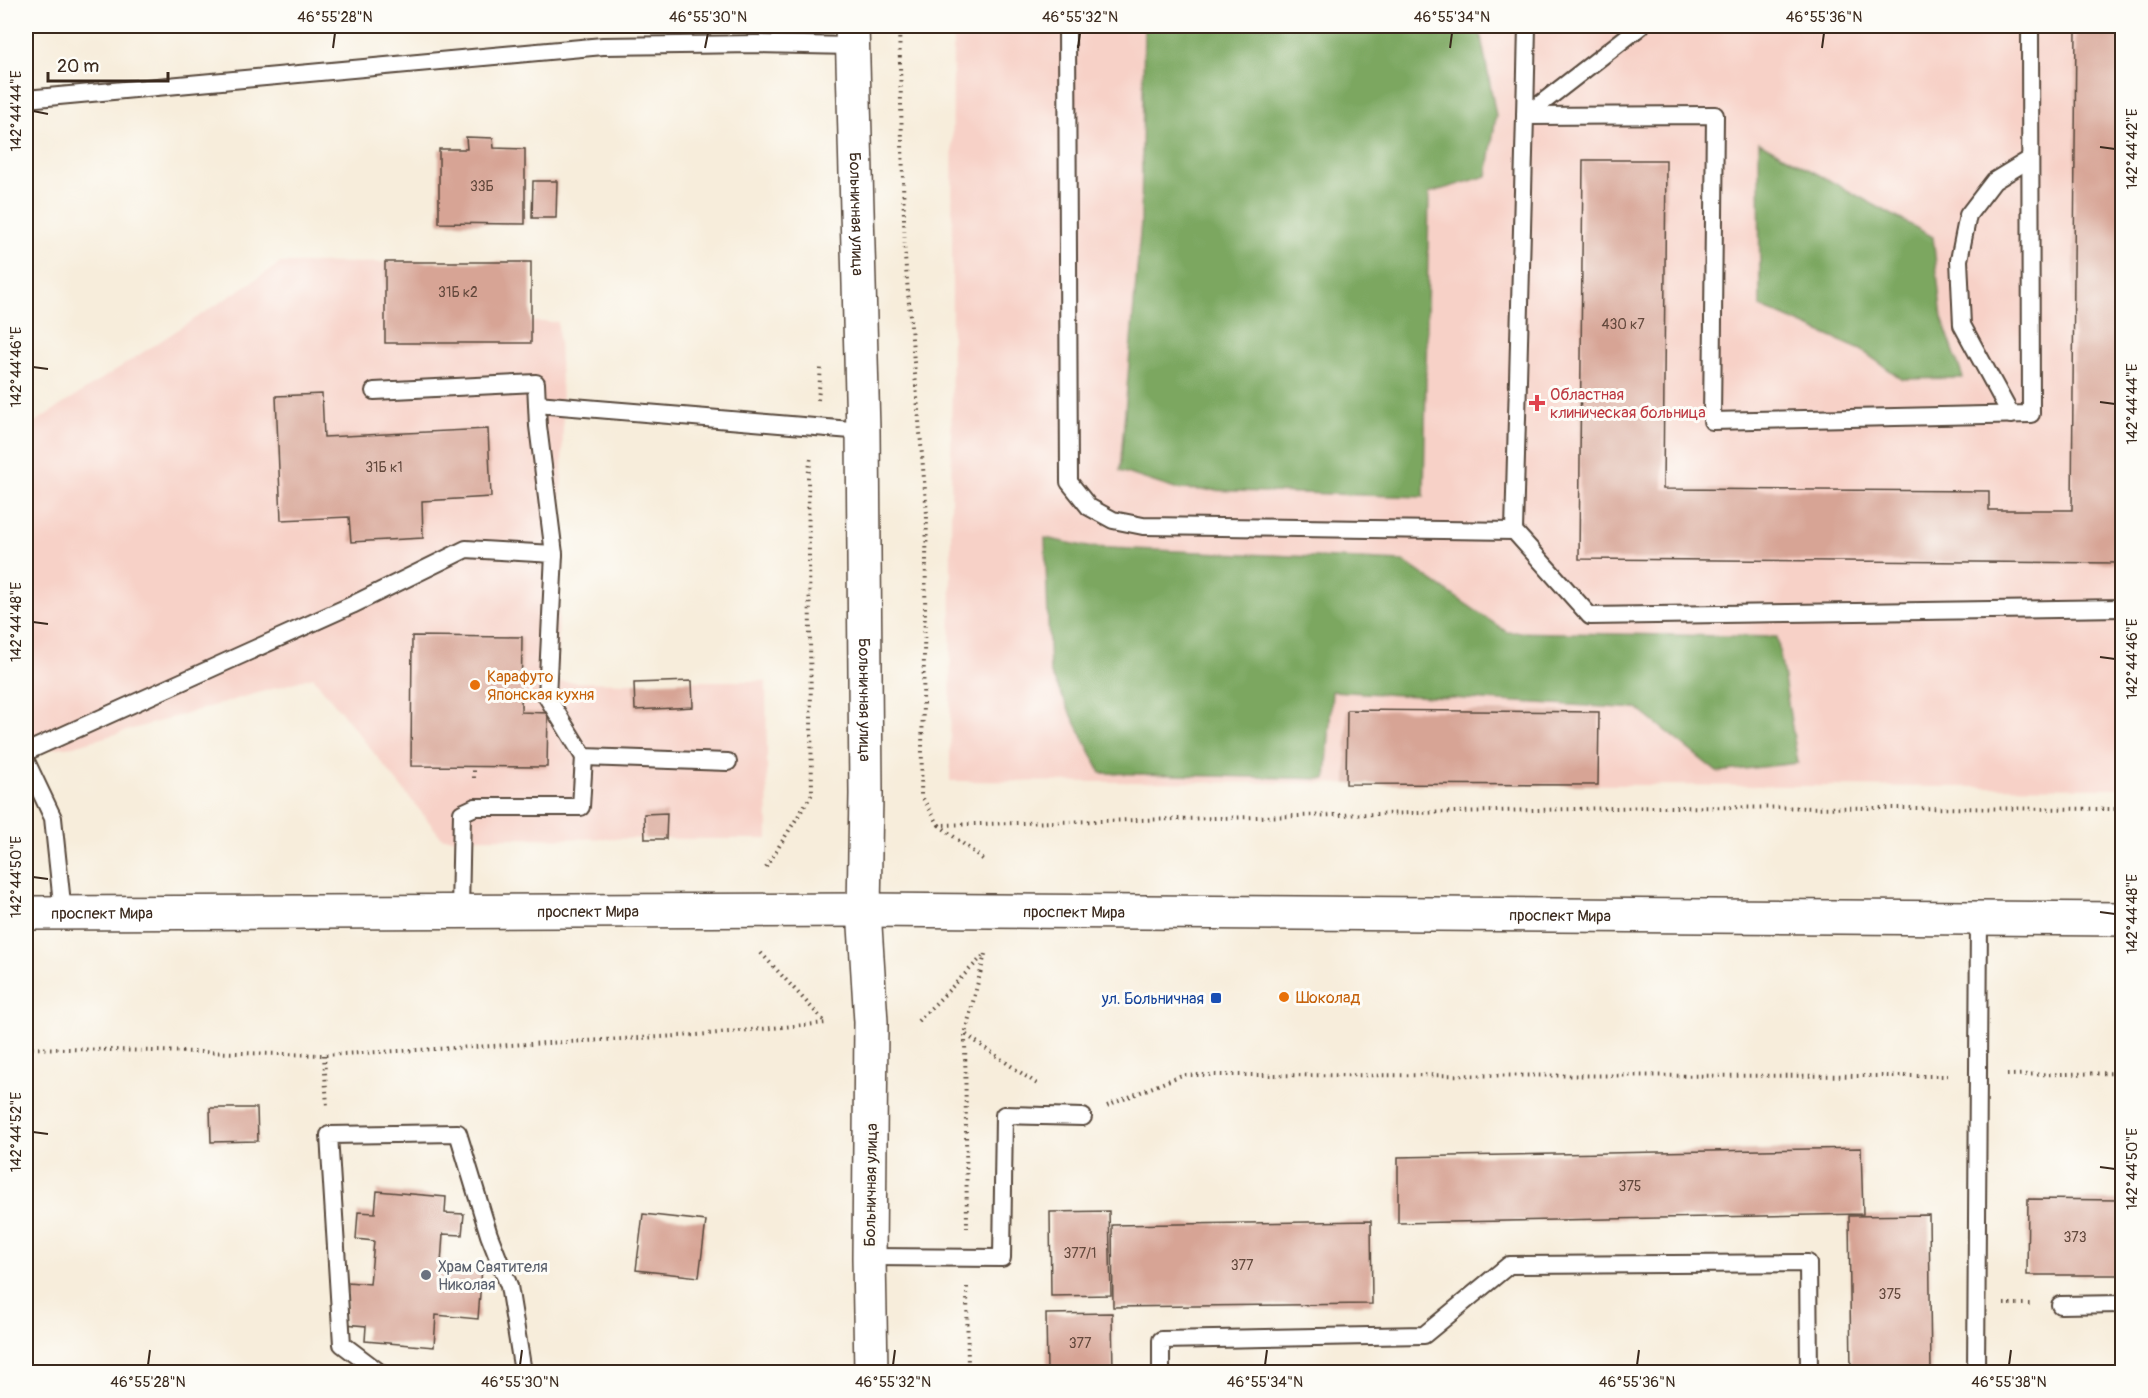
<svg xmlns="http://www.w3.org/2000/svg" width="2148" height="1398" font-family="Pangolin,sans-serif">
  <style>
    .built { fill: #f7d1c7 }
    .forest { fill: #7ca760; stroke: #5c683f; stroke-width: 1.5 }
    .building { fill: #d7a495 }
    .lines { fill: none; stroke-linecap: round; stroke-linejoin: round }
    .lane-casing { stroke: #57473a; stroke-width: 20 }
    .secondary-casing { stroke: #57473a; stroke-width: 36 }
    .primary-casing { stroke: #57473a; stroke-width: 36 }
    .path { stroke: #57473a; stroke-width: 4; stroke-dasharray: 1.5 4.5; stroke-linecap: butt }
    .lane { stroke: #fff; stroke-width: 16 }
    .secondary { stroke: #fff; stroke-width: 33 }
    .primary { stroke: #fff; stroke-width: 33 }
    .ticks { fill: none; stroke: #3b2a1e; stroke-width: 2 }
    .health-dot { fill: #e0444e; stroke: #fdfcf7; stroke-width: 2 }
    .food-dot { fill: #e8710a; stroke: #fdfcf7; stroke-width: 2 }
    .transit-dot { fill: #1a4fb4; stroke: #fdfcf7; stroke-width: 2 }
    .worship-dot { fill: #6b7280; stroke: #fdfcf7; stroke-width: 2 }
    .labels { text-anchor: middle; stroke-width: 6; stroke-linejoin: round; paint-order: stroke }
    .number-label { font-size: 14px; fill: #62483c }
    .street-label { font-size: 16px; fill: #3b2a1e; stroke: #fdfcf7 }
    .health-label { font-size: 16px; fill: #be3a42; stroke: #fdfcf7; text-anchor: start }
    .food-label { font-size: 16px; fill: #c56008; stroke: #fdfcf7; text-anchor: start }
    .transit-label { font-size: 16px; fill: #164399; stroke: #fdfcf7; text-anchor: end }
    .worship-label { font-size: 16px; fill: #5b616d; stroke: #fdfcf7; text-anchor: start }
    .neatline { fill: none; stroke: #3b2a1e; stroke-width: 2 }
    .ticks-label { font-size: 15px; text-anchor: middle; fill: #3b2a1e }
  </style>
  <rect width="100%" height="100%" fill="#fdfcf7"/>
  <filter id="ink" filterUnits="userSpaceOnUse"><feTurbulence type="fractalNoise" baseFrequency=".0167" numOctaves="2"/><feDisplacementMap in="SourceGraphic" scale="12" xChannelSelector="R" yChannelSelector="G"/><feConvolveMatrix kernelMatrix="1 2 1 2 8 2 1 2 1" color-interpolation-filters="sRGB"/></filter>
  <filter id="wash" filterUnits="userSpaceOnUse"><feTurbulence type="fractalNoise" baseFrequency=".008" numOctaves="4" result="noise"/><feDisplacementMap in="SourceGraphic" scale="24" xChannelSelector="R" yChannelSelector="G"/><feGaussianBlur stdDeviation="1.35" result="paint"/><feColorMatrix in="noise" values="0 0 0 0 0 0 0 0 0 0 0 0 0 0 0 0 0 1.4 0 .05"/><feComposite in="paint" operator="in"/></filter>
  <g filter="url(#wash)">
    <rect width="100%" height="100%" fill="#f7eddb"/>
    <g class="built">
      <path d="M953,26h1169v762l-1172,-7z"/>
      <path d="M531,262v60h27l5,101 -6,259 77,1 58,-2h74l2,158 -326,-1 -129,-161 -239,69 -48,5v-323l255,-165z"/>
    </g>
    <g class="forest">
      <path d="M1144,26h335l17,90 -9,60 -58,17 -5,304 -249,-8 -55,-18 21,-249z"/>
      <path d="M1759,142l174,95 9,81 21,60 -61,1 -41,-29 -101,-44z"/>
      <path d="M1045,538l43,9 315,14 104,71 270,5 21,126 -81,9 -79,-63 -306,-18 -6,88 -225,-6 -51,-101z"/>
    </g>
    <g id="blocks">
      <g class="building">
        <path d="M2076,26h46v537l-543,-4 4,-399h83l-3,329 326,2v19h83z"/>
        <path d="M466,137l27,1 1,10 31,1v75l-86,-1v-74h28z"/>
        <path d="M533,181h24l-1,37h-24z"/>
        <rect x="385" y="262" width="146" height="81"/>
        <path d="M322,394l2,43 164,-8 3,68 -69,4 1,37 -72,4 -2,-25 -68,3 -5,-124z"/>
        <path d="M412,636l110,1 -1,75 27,1 -1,54 -136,-1z"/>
        <path d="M692,681l1,26 -58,3 -1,-27z"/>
        <path d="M1347,710l252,2 -1,73 -252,-1z"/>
        <path d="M667,813l-1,26h-21l-1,-25z"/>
        <path d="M210,1108h47l1,33 -47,1z"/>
        <path d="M1861,1148l2,66 -465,9v-66z"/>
        <path d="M377,1191l69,6 -1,16 19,1 -2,21 -19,-1 -2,30 41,4 -4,51 -42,-4 -2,32 -69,-6 1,-15 -21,-2 3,-42 22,2 4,-43 -18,-2 2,-27 17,1z"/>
        <path d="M2028,1199l94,1v75h-95z"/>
        <path d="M1109,1211l2,84 -60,1 -1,-84z"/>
        <path d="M643,1214l63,7 -7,56 -63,-7z"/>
        <path d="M1929,1215l2,157h-80l-2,-156z"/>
        <path d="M1371,1221l1,83 -259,3 -1,-82z"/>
        <path d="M1112,1313l1,59h-66l-1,-58z"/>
      </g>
    </g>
  </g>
  <g filter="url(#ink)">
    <use href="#blocks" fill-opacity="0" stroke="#57473a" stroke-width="1.5"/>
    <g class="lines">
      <g class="lane-casing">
        <g id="lane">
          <path d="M1067,26l2,456 20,25 24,13 30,6 371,5"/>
          <path d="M2030,26l1,388 -319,7 3,-306 -190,1 -11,415 76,85 532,-8"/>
          <path d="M26,99l577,-53 153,-2 96,2"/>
          <path d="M1525,116l116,-90"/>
          <path d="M1525,116l2,-90"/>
          <path d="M374,391l162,-8 2,43 16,128"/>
          <path d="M537,404l326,27"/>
          <path d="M2011,415l-49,-90 -3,-65 9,-45 26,-34 36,-22"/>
          <path d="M26,752l326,-147 114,-56 88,5 -7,143 37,60 144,5"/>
          <path d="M26,761l27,57 10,95"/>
          <path d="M460,911l2,-98 13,-6h106l3,-50"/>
          <path d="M869,1257l133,1 2,-143 79,2"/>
          <path d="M2060,1305l62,-1"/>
          <path d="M379,1372l-37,-28 -13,-209 129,-2 31,102 20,51 14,86"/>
          <path d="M1161,1372v-32l263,-5 85,-70 299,-2 1,109"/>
          <path d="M1976,1372l3,-454"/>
        </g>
      </g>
      <g class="secondary-casing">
        <g id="secondary">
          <path id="s1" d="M852,26l11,405 3,363 -2,116 7,112 -2,235 2,115"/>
        </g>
      </g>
      <g class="primary-casing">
        <g id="primary">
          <path id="s2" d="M26,913l838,-3 1258,9"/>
        </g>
      </g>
      <g class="path">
        <path d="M899,26l6,231 22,257 -6,281 18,30 716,-18 467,2"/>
        <path d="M818,400l3,-32"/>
        <path d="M474,778v-11"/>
        <path d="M939,825l46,36"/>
        <path d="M766,867l46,-73 -4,-316 3,-23"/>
        <path d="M761,953l64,69"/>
        <path d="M985,954l-20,80 75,52"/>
        <path d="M918,1021l67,-67"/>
        <path d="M965,1035l2,193"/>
        <path d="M26,1048l298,7 373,-20 129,-12"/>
        <path d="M324,1055l3,52"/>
        <path d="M2007,1075l115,-2"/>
        <path d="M1107,1106l75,-31 766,1"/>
        <path d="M967,1287l1,85"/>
        <path d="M2004,1304h29"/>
      </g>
      <use href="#lane" class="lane"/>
      <use href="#secondary" class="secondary"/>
      <use href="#primary" class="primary"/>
    </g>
  </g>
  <path class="ticks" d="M333,48l2,-15M705,48l3,-15M1078,48l2,-15M1450,48l2,-15M1822,48l2,-15M33,111l15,3M2100,147l15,2M33,367l15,2M2100,402l15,2M33,622l15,2M2100,657l15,2M33,877l15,2M2100,912l15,2M33,1132l15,2M2100,1167l15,2M148,1365l2,-15M520,1365l2,-15M893,1365l2,-15M1265,1365l2,-15M1637,1365l2,-15M2009,1365l2,-15"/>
  <path class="health-dot" d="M1534 394h6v6h6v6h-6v6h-6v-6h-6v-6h6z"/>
  <g class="food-dot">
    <circle cx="475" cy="685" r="6"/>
    <circle cx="1284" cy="997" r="6"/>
  </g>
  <rect class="transit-dot" x="1210" y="992" width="12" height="12" rx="3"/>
  <circle class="worship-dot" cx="426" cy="1275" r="6"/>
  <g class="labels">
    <g class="number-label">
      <text x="482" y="191">33Б</text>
      <text x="458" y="297">31Б к2</text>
      <text x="1623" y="329">430 к7</text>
      <text x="384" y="472">31Б к1</text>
      <text x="1630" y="1191">375</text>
      <text x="2075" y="1242">373</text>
      <text x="1080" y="1258">377/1</text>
      <text x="1242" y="1270">377</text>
      <text x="1890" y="1299">375</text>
      <text x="1080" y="1348">377</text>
    </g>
    <g class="street-label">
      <text dy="6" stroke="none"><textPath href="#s1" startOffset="188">Больничная улица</textPath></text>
      <text dy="6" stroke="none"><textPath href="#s1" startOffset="674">Больничная улица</textPath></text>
      <text dy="6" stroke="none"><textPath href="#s2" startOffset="562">проспект Мира</textPath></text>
      <text dy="6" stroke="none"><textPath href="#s2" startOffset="1048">проспект Мира</textPath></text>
      <text dy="6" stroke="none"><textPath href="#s2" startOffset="76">проспект Мира</textPath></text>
      <text dy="6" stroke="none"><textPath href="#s2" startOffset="1534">проспект Мира</textPath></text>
      <text transform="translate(870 1185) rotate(-89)" y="6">Больничная улица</text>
    </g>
    <g class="health-label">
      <text x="1550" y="400">Областная<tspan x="1550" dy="18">клиническая больница</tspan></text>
    </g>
    <g class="food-label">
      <text x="487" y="682">Карафуто<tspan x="487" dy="18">Японская кухня</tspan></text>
      <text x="1296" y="1003">Шоколад</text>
    </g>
    <g class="transit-label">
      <text x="1204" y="1004">ул. Больничная</text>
    </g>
    <g class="worship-label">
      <text x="438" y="1272">Храм Святителя<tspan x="438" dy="18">Николая</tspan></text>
    </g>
  </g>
  <rect width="2148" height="1398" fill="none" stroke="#fdfcf7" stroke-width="66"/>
  <path d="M48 72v9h120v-9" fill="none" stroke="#3b2a1e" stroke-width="3"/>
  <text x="57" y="72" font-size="18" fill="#3b2a1e" stroke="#fdfcf7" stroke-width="4.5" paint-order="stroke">20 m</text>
  <rect x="33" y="33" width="2082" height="1332" class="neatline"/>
  <g class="ticks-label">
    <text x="335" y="22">46°55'28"N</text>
    <text x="708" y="22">46°55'30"N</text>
    <text x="1080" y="22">46°55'32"N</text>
    <text x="1452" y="22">46°55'34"N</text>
    <text x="1824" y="22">46°55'36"N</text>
    <text transform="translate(16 111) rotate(-90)" y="5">142°44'44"E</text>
    <text transform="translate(2132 149) rotate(-90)" y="5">142°44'42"E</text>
    <text transform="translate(16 367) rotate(-90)" y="5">142°44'46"E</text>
    <text transform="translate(2132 404) rotate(-90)" y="5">142°44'44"E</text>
    <text transform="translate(16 622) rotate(-90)" y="5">142°44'48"E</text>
    <text transform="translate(2132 659) rotate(-90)" y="5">142°44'46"E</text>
    <text transform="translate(16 877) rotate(-90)" y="5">142°44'50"E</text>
    <text transform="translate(2132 914) rotate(-90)" y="5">142°44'48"E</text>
    <text transform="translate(16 1132) rotate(-90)" y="5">142°44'52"E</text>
    <text transform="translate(2132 1169) rotate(-90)" y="5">142°44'50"E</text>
    <text x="148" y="1387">46°55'28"N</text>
    <text x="520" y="1387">46°55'30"N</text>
    <text x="893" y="1387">46°55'32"N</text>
    <text x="1265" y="1387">46°55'34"N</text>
    <text x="1637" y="1387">46°55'36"N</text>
    <text x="2009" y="1387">46°55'38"N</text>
  </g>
</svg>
